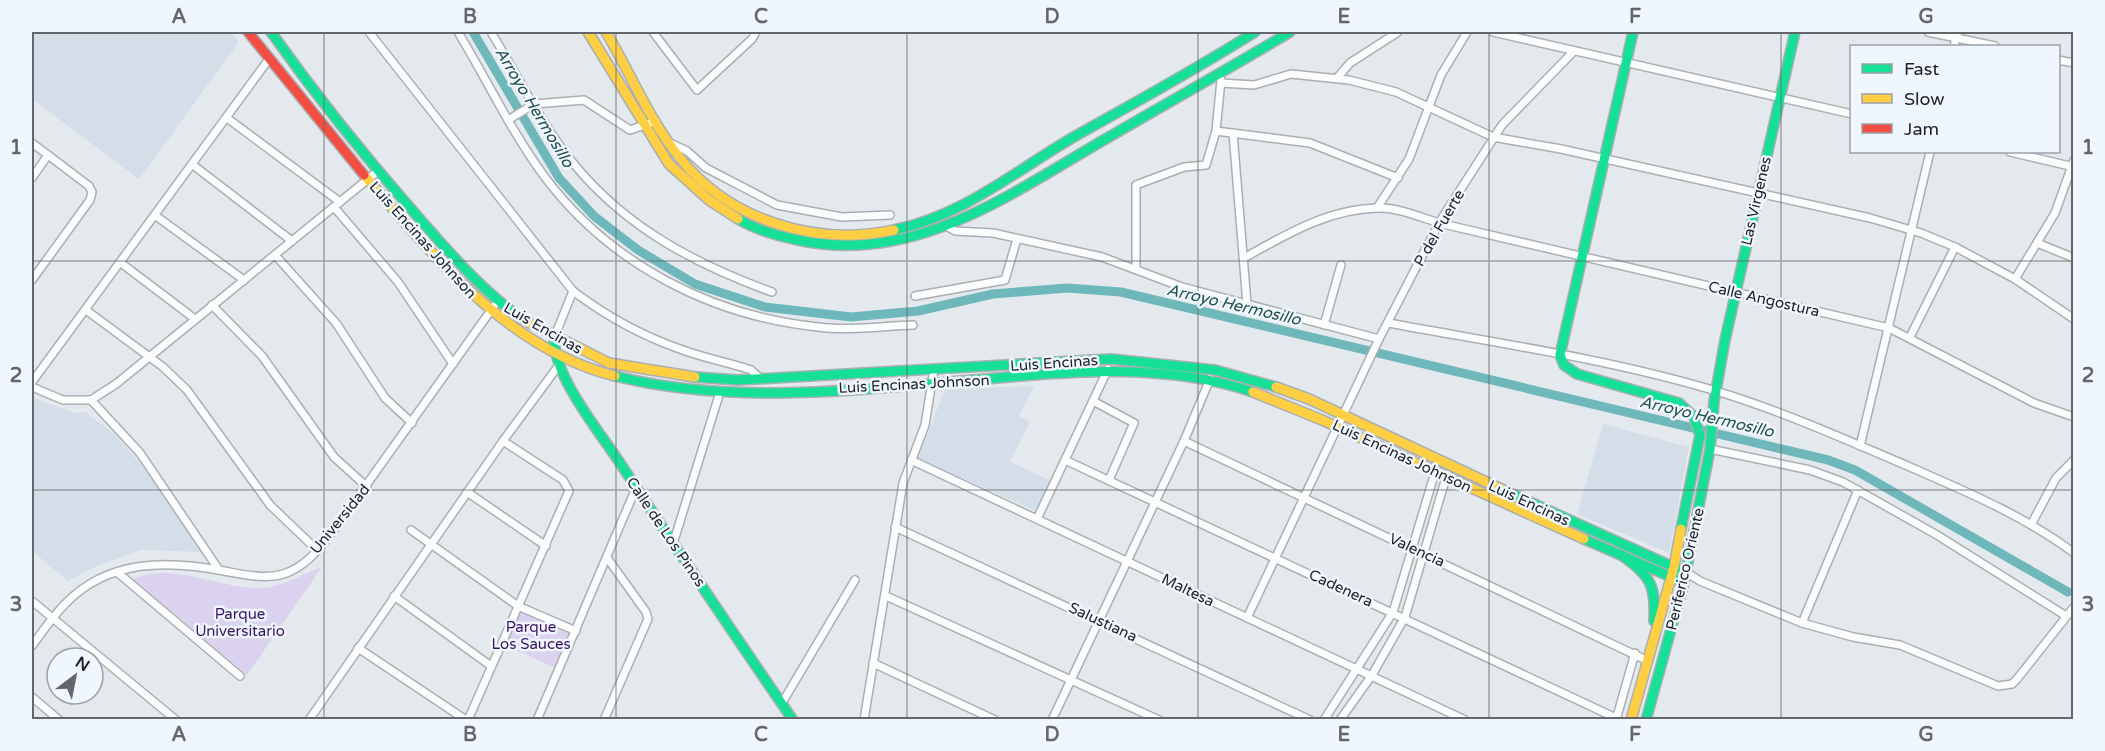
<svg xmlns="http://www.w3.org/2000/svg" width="2105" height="751" font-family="'Varela Round',sans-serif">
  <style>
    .built { fill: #d3dee8 }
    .park { fill: #dad2ee }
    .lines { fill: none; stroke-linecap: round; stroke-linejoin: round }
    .canal { stroke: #6eb7ba; stroke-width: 9 }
    .street-casing { stroke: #abafb3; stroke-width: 10 }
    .fast-casing { stroke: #abafb3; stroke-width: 12 }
    .slow-casing { stroke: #abafb3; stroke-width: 12 }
    .jam-casing { stroke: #abafb3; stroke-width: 12 }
    .street { stroke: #fbfcfc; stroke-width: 7 }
    .fast { stroke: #16e098; stroke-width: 9 }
    .slow { stroke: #ffcf43; stroke-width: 9 }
    .jam { stroke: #f24e42; stroke-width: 9 }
    .grid { fill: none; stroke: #63676b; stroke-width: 1.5; stroke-opacity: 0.55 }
    .labels { text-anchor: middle; stroke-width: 5; stroke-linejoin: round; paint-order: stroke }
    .street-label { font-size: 15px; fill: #1d2124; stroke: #eff6fd }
    .park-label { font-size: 15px; fill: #3a155f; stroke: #eff6fd }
    .water-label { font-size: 16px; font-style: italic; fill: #214e4e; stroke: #eff6fd }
    .neatline { fill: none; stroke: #63676b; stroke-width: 2 }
    .grid-label { font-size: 20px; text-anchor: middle; font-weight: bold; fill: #63676b }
  </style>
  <rect width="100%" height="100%" fill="#e4e9ee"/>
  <g class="built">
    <path d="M33,32h197l9,10 -100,137 -107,-80z"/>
    <path d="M1034,386l-15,30 11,6 -20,40 40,18 -14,31 -118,-53 27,-69z"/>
    <path d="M32,397l43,16 10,-1 27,20 37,41 52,79 -60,-2 -42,15 -31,16 -36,-30z"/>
    <path d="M1603,424l86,23 -20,106 -92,-39z"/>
  </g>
  <g class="park">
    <path d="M322,567l-75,108 -114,-96c41,-17 81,8 123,9 23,1 44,-13 66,-21z"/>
    <path d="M520,610l53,24 -15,35 -53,-24z"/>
  </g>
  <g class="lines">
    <path class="canal" d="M473,32l86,146 35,38 44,34 57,34 70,23 86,10 67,-6 75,-17 74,-6 54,4 707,168 27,10 213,122"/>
    <g class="street-casing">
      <g id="street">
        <path d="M369,32l204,259c33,25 67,44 107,58 23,9 48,13 71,21l9,8"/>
        <path d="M458,32c29,48 53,99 86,144 65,87 166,140 274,151 30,4 64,-1 95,-2"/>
        <path d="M491,32c24,39 44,81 72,118 53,72 126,112 209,142"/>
        <path d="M653,32l44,58 55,-51 4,-7"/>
        <path d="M1493,32l359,82"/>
        <path d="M1928,32l67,14"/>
        <path d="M1954,46l4,-14"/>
        <path d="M2058,60l16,3"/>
        <path d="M1337,78l13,-15 48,-31"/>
        <path d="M1221,80l-5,51 94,12 88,35"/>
        <path d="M1221,83l33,2 37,-11 58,6 47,12 97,45 68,12 309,69 51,15 34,14 60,32 59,40"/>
        <path d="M227,118l113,84"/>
        <path d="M508,120l26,-16 50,-4 46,30 26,-9"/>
        <path d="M1233,133l14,171"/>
        <path d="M32,143l57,43 3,6 -2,8 -58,80"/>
        <path d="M670,143l17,8 19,17 71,37 65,12 48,-2"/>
        <path d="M2010,152l64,15"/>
        <path d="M193,165l99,76"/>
        <path d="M32,178l16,-23"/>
        <path d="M334,207l64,75 55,82"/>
        <path d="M1377,208l32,-49 32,-84 26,-43"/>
        <path d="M156,216l88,64"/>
        <path d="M946,226l9,5 38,2 109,24 80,30 197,52"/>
        <path d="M2037,243l37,15"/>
        <path d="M275,255l61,68 49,75 27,25"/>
        <path d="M1244,258c41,-23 84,-49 133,-50 20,-1 43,9 62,15l450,105 145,75 40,14"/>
        <path d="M121,263l74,56"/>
        <path d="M1136,268v-83l48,-18 22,-2 10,-34"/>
        <path d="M2015,279l40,-66 19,-53"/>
        <path d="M915,296l90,-16 12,-41"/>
        <path d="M212,305l50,51 72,101 33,30"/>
        <path d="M86,310l77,57 24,23 83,115 47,45"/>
        <path d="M1388,323c109,20 221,36 328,68 66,20 131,49 194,76 57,25 113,48 164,86"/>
        <path d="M1324,325l17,-60"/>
        <path d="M1910,337l45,-90"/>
        <path d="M554,338l19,-47"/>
        <path d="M32,382l237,-323"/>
        <path d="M32,387l31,13h28l49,53 79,117"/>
        <path d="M91,400l25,-16 262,-213"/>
        <path d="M1093,401l41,22 -25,57"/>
        <path d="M1184,441l464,220"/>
        <path d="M1860,446l70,-294"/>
        <path d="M1710,449l100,21 33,12 94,53 129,81"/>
        <path d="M911,460l554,260"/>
        <path d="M1065,460l551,258"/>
        <path d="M467,492l79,54"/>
        <path d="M1037,519l71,-150"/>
        <path d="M2032,523l24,-45 18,-18"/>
        <path d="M895,527l415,193"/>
        <path d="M411,530l107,76 58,25"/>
        <path d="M673,544l47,-152"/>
        <path d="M117,572l123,104"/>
        <path d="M1686,572l14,9 102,42 51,14 47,8 98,41 14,-2 5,-5 57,-72"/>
        <path d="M394,596l97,70"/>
        <path d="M886,596l273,124"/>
        <path d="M32,601l144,119"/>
        <path d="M1247,618l132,-279 60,-116 63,-98 72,-74"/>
        <path d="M1802,623l56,-133"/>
        <path d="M32,646c10,-14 21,-30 34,-43 43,-44 102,-43 158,-32 21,4 47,10 67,0 22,-10 37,-34 51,-52l152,-213"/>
        <path d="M358,648l108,72"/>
        <path d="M873,663l122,57"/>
        <path d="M32,697l27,23"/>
        <path d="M782,703l73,-123"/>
        <path d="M309,720l194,-279 56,-76"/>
        <path d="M468,720l101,-229 -6,-11 -60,-39"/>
        <path d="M537,720l99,-232"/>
        <path d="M604,720l44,-101 -2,-7 -38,-53"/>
        <path d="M864,720l39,-237 22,-58 9,-56"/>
        <path d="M1052,720l132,-279 26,-62"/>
        <path d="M1324,720l69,-108 43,-143"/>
        <path d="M1340,720l32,-45 33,-58 42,-143"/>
        <path d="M1616,720l19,-67"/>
      </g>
    </g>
    <g class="fast-casing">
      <g id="fast">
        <path d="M271,32c44,62 91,121 141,178 35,40 67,78 110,109"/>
        <path d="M1633,32l-73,323 4,10 13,9 102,29 15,14 6,18 -19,94"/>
        <path d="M738,219c18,11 40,17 60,21 117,26 215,-48 311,-103 60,-35 121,-69 181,-105"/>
        <path d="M894,230c68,-14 120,-58 178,-92 62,-35 123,-68 183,-106"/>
        <path d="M554,338c0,40 46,94 68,128 56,85 113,170 171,254"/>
        <path d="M615,376c120,30 249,13 371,3 89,-8 181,-16 267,13"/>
        <path d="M695,377l43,3 373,-21 104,11 61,17"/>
        <path d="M1510,493l170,77"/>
        <path d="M1584,539l94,41"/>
        <path d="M1620,554c30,22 36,29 34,67"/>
        <path d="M1646,720l38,-138 26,-133 4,-47 11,-62 70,-308"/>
      </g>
    </g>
    <g class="slow-casing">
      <g id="slow">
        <path d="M588,32l81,132 40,36 29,19"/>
        <path d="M606,32c25,42 43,88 74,126 50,63 137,89 214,72"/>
        <path d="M364,175c69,80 143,174 251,201"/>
        <path d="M522,319l87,44 86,14"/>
        <path d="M1276,387l33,12 201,94"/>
        <path d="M1253,392l69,28 262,119"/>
        <path d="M1631,720l43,-153 7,-38"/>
      </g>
    </g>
    <g class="jam-casing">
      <path id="jam" d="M248,32l116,143"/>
    </g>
    <use href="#street" class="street"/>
    <use href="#fast" class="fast"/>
    <use href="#slow" class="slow"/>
    <use href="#jam" class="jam"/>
  </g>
  <path class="grid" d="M324,32v688M616,32v688M907,32v688M1198,32v688M1489,32v688M1781,32v688M32,261h2042M32,490h2042"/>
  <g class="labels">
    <g class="street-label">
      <text transform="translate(1756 201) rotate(-77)" y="5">Las Virgenes</text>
      <text transform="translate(1439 228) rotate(-60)" y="5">P del Fuerte</text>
      <text transform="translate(423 240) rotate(48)" y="5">Luis Encinas Johnson</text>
      <text transform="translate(1764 299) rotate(13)" y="5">Calle Angostura</text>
      <text transform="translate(543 328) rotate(30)" y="5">Luis Encinas</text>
      <text transform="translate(1054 363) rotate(-4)" y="5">Luis Encinas</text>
      <text transform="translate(914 384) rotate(-3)" y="5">Luis Encinas Johnson</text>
      <text transform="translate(1402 456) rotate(25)" y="5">Luis Encinas Johnson</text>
      <text transform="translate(1529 503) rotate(25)" y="5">Luis Encinas</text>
      <text transform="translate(340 519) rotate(-51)" y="5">Universidad</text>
      <text transform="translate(666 532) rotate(56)" y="5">Calle de Los Pinos</text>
      <text transform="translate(1417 550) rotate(25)" y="5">Valencia</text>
      <text transform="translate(1685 569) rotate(-77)" y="5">Periferico Oriente</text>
      <text transform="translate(1341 588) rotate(25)" y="5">Cadenera</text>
      <text transform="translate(1188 590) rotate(26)" y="5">Maltesa</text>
      <text transform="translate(1103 622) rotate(25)" y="5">Salustiana</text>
    </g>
    <g class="park-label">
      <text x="240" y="619">Parque<tspan x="240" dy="17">Universitario</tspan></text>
      <text x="531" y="632">Parque<tspan x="531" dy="17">Los Sauces</tspan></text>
    </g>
    <g class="water-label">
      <text transform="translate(535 107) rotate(59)" y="6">Arroyo Hermosillo</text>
      <text transform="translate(1234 304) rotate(13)" y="6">Arroyo Hermosillo</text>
      <text transform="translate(1707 416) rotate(13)" y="6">Arroyo Hermosillo</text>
    </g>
  </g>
  <rect width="2105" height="751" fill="none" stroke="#eff6fd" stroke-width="66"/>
  <rect x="1850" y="45" width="210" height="108" fill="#eff6fd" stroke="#9ba1a6" stroke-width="1.5"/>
  <rect x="1862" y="64" width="30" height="9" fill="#16e098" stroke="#9ba1a6" stroke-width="1.5"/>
  <text x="1904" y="75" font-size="18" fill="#1d2124">Fast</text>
  <rect x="1862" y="94" width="30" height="9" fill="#ffcf43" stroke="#9ba1a6" stroke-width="1.5"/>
  <text x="1904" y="105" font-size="18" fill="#1d2124">Slow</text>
  <rect x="1862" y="124" width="30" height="9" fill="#f24e42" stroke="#9ba1a6" stroke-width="1.5"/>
  <text x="1904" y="135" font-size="18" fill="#1d2124">Jam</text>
  <g transform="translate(75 676) rotate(32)"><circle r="28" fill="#eff6fd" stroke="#9ba1a6" stroke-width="1.5"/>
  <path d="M0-4.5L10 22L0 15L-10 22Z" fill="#63676b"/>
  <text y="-9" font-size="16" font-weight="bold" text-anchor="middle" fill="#1d2124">N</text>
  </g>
  <rect x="33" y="33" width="2039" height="685" class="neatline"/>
  <g class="grid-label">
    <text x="179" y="23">A</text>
    <text x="470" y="23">B</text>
    <text x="761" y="23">C</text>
    <text x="1052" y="23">D</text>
    <text x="1344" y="23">E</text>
    <text x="1635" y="23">F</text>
    <text x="1926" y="23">G</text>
    <text x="16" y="154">1</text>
    <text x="2088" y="154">1</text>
    <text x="16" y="382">2</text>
    <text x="2088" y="382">2</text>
    <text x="16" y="611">3</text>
    <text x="2088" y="611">3</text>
    <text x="179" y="741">A</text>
    <text x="470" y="741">B</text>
    <text x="761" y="741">C</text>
    <text x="1052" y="741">D</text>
    <text x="1344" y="741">E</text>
    <text x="1635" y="741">F</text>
    <text x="1926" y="741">G</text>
  </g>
</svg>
